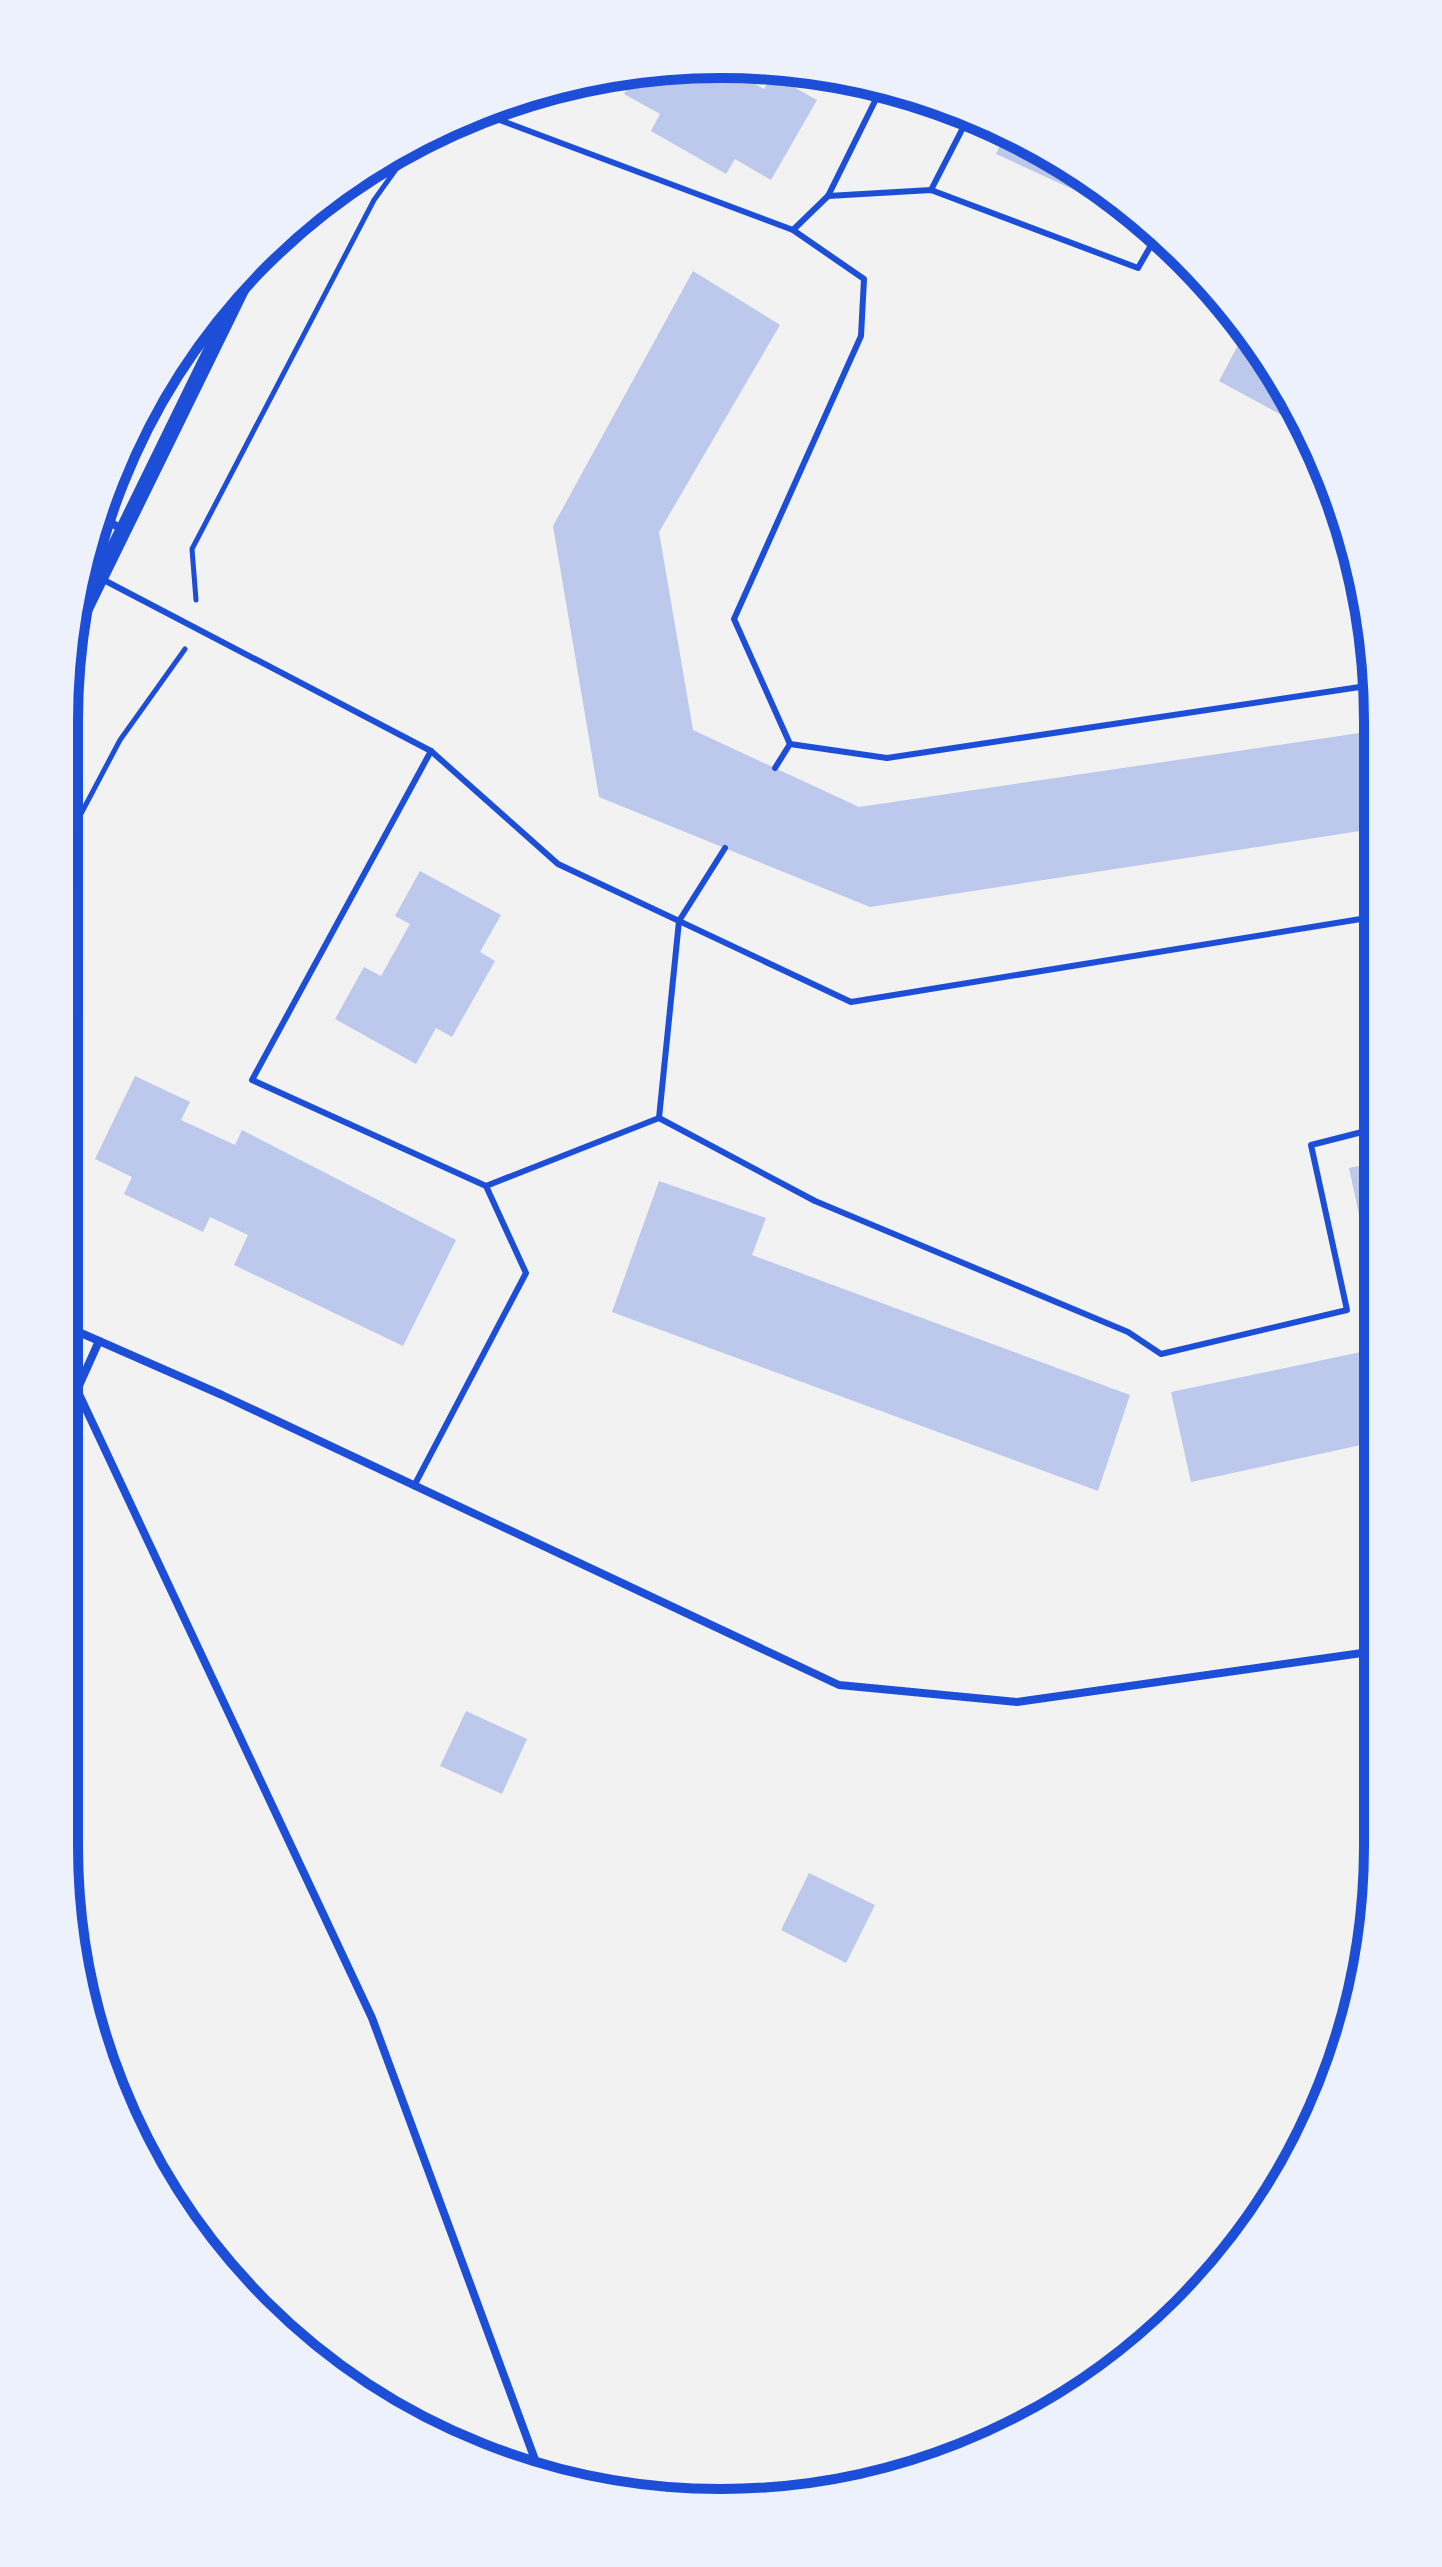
<svg xmlns="http://www.w3.org/2000/svg" width="1442" height="2567" font-family="Arial,sans-serif">
  <style>
    .building { fill: #bdc9ec }
    .lines { fill: none; stroke-linecap: round; stroke-linejoin: round }
    .path { stroke: #1d4ed8; stroke-width: 5 }
    .service { stroke: #1d4ed8; stroke-width: 6 }
    .minor { stroke: #1d4ed8; stroke-width: 8 }
    .secondary { stroke: #1d4ed8; stroke-width: 16 }
    .rim { fill: none; stroke: #1d4ed8; stroke-width: 10 }
  </style>
  <rect width="100%" height="100%" fill="#f2f2f2"/>
  <g class="building">
    <path d="M678,65l47,2 39,22 8,-14 45,25 -46,80 -36,-21 -9,15 -75,-43 9,-17 -36,-20 13,-22z"/>
    <path d="M1006,132l44,20 70,54 -2,4 -122,-56z"/>
    <path d="M693,271l87,54 -121,207 34,198 166,77 514,-76v98l-503,78 -271,-110 -46,-271z"/>
    <path d="M1246,330l22,26 34,70 -83,-45z"/>
    <path d="M420,871l81,44 -21,37 15,9 -43,76 -16,-9 -20,36 -81,-45 29,-52 17,9 29,-52 -15,-8z"/>
    <path d="M135,1076l55,26 -9,18 54,25 7,-15 214,110 -53,106 -169,-81 14,-30 -38,-18 -7,15 -79,-38 8,-17 -37,-18z"/>
    <path d="M1374,1163l1,117h-2l-24,-112z"/>
    <path d="M659,1181l107,37 -14,37 378,140 -32,96 -486,-179z"/>
    <path d="M1375,1349v93l-184,40 -20,-90z"/>
    <path d="M64,1587l8,4 -8,17z"/>
    <path d="M466,1711l61,28 -25,55 -62,-28z"/>
    <path d="M809,1873l66,32 -29,58 -65,-33z"/>
  </g>
  <g class="lines">
    <g class="path">
      <path d="M196,600l-4,-51 182,-349 43,-60"/>
      <path d="M65,844l55,-104 65,-91"/>
    </g>
    <g class="service">
      <path d="M481,113l312,117 71,49 -3,57 -127,283 56,125 97,14 486,-73"/>
      <path d="M931,190l38,-74"/>
      <path d="M828,196l103,-6 207,78 19,-33"/>
      <path d="M793,230l35,-34 50,-101 -21,-14"/>
      <path d="M100,578l331,173 127,113 293,138 522,-85"/>
      <path d="M431,751l-179,329 234,106 173,-68"/>
      <path d="M775,768l15,-24"/>
      <path d="M725,848l-46,73 -20,197 156,83 313,131 33,22 186,-44 -36,-165 63,-16"/>
      <path d="M65,1415l12,-25"/>
      <path d="M414,1486l112,-213 -40,-87"/>
    </g>
    <g class="minor">
      <path d="M100,517l24,13"/>
      <path d="M65,1326l157,69 617,290 178,17 359,-51"/>
      <path d="M99,1341l-22,49 295,628 169,458"/>
    </g>
    <path class="secondary" d="M72,635l183,-374"/>
  </g>
  <path d="M0 0H1442V2567H0ZM721 78H721A643 643 0 0 1 1364 721V1846A643 643 0 0 1 721 2489H721A643 643 0 0 1 78 1846V721A643 643 0 0 1 721 78Z" fill="#edf1fc" fill-rule="evenodd"/>
  <path class="rim" d="M721 78H721A643 643 0 0 1 1364 721V1846A643 643 0 0 1 721 2489H721A643 643 0 0 1 78 1846V721A643 643 0 0 1 721 78Z"/>
</svg>
